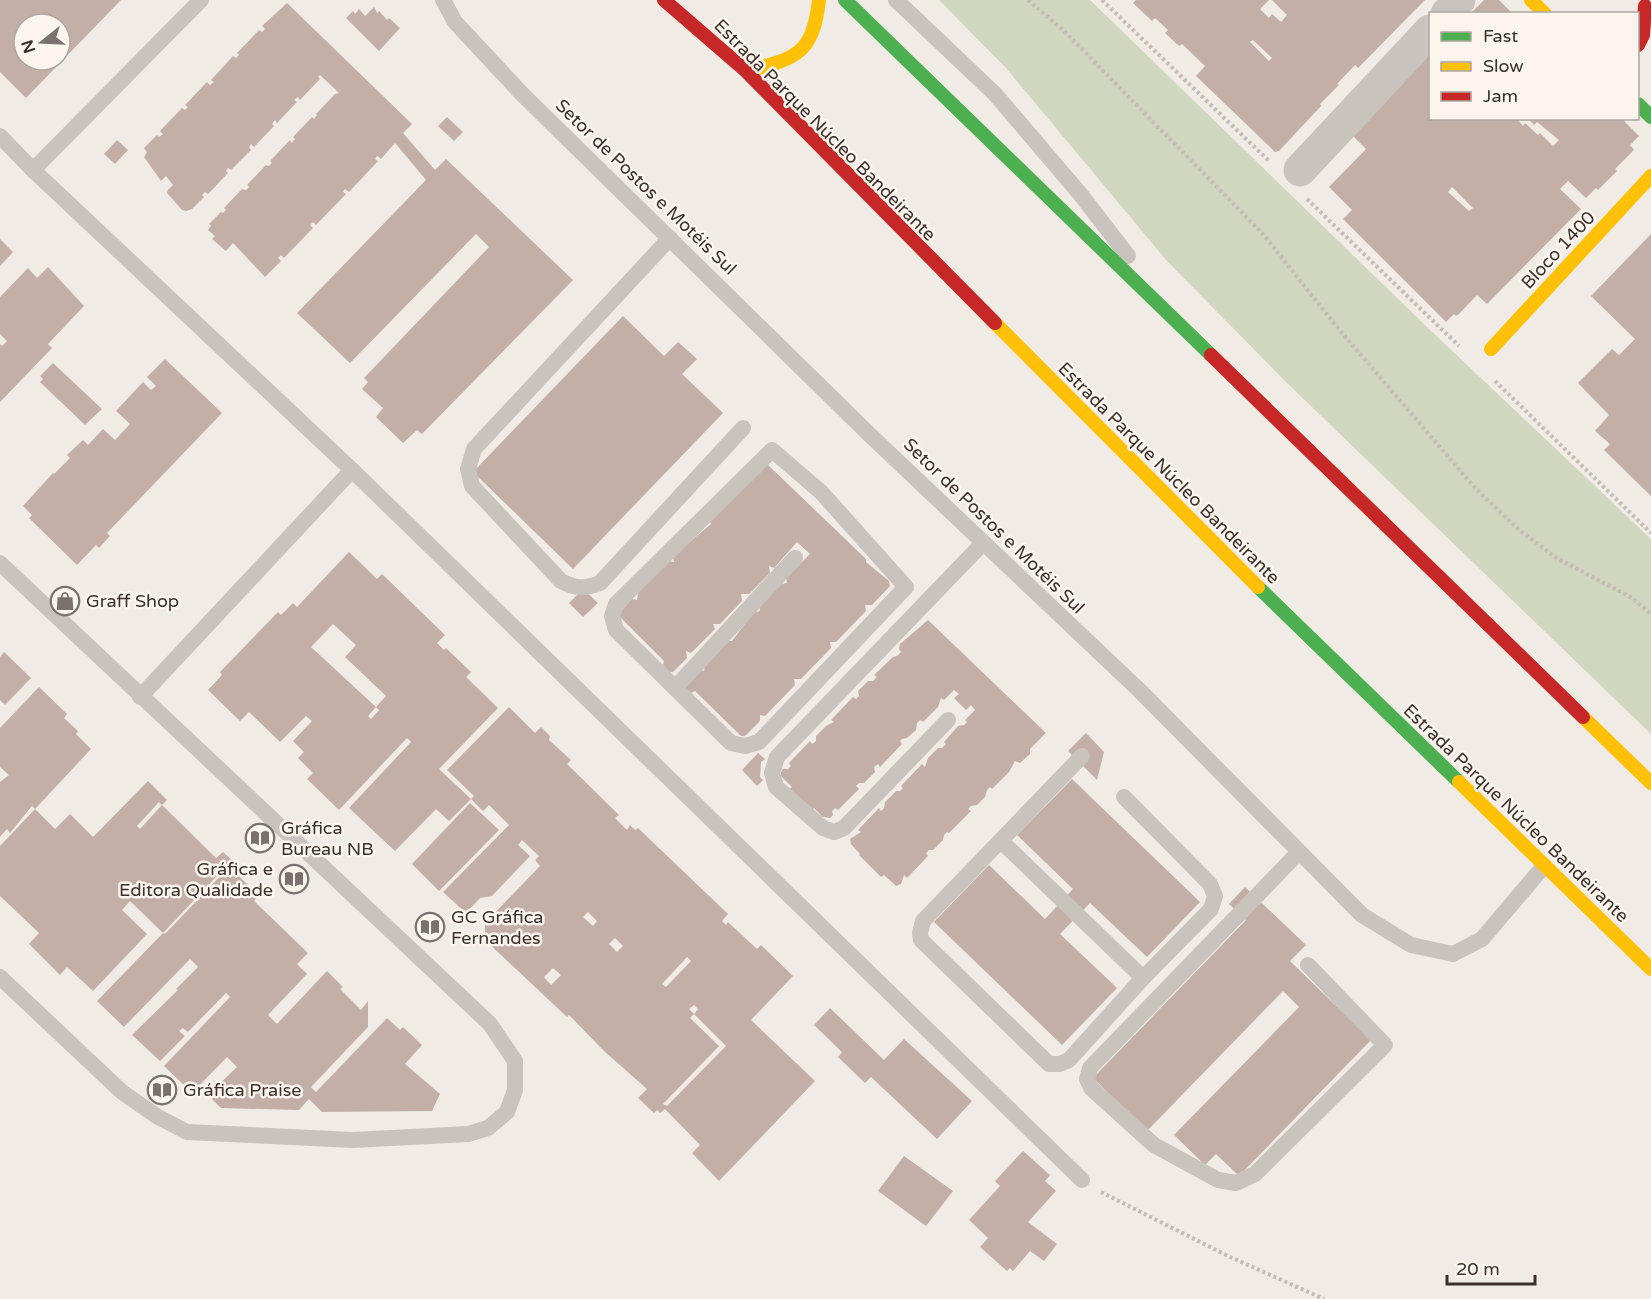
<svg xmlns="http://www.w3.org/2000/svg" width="1651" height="1299" font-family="'Varela Round',sans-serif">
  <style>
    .green { fill: #d1d6bf }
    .building { fill: #c3afa7; fill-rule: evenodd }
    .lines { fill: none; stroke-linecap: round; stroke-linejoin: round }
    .path { stroke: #c2bbb6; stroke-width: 4; stroke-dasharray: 3 3; stroke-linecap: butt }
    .lane { stroke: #c9c3be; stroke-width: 16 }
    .street { stroke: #c9c3be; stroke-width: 33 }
    .fast { stroke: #4caf50; stroke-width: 14 }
    .slow { stroke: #ffc107; stroke-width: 14 }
    .jam { stroke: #c62828; stroke-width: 14 }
    .labels { text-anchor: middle; stroke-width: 5; stroke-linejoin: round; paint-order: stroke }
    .street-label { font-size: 18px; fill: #3b302b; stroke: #fbf5ee }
    .poi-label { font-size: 18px; fill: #3b302b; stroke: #fbf5ee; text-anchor: start }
  </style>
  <rect width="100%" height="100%" fill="#f0ebe5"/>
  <path class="green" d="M939,0h151l338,328 223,211v195l-365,-352 -119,-121 -161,-193z"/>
  <g class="building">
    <path d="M0,0h121l-95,98 -26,-26zM24,24h36v36h-36z"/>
    <path d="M1136,0h133l-9,9 9,9 3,-4 9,8 6,-7 -15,-15h153l-67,68 -3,-3 -18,19 2,1 -19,19 1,2 -42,45 -4,1 -79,-76 9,-10 -23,-22 -3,2 -14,-13 3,-3 -13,-12 -3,3 -19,-18zM1253,40l19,18 -3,3 -19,-19z"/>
    <path d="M1484,0h15l14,14h-43z"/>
    <path d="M287,3l125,121 -9,9 32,37 11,-11 127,121 -151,154 -5,-4 -14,13 -27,-26 7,-9 -21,-19 6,-7 -4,-4 125,-131 -13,-13 -126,129 -53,-50 129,-133 -31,-37 -14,16 -4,-3 -2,3 3,2 -29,31 -4,-3 -2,3 3,2 -30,31 -3,-3 -3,3 3,3 -29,30 -3,-3 -3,3 3,3 -16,16 -32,-34 -7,8 -14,-12 3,-3 -7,-6 3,-4 -2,-2 12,-12 2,1 3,-3 -2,-2 18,-19 4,1 3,-3 -2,-2 19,-20 3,1 3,-3 -2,-2 20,-21 2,3 3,-4 -2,-2 19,-20 2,2 3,-4 -1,-1 19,-20 4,-1 -19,-18 -2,2 2,2 -20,21 -2,-3 -4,3 3,2 -20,21 -2,-3 -3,4 2,2 -20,21 -3,-3 -2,3 2,3 -20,20 -3,-2 -2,3 2,2 -18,19 -2,2 -3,-2 -3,3 2,2 -12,12 -6,2 -4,-1 -15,-17 1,-3 5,-5 -7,-9 -5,5 -17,-24 3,-5 -3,-4 13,-13 2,2 4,-3 -3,-3 22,-23 3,2 3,-3 -3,-2 22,-23 3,3 4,-3 -3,-2 13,-14 9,-10 3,2 3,-3 -2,-2 22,-23 3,2 3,-3 -3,-3z"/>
    <path d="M374,7l3,6 2,-2 8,9 2,-2 11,10 -21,23 -33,-33 7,-7 2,3 4,-5 6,7z"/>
    <path d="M1430,50v68h90l-2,2 5,6 2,-3 13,12 2,-2 13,13 6,-6 -22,-18 -3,3 -6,-7h93l18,18 -9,9 4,5 -19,19 2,2 -19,19 -2,-2 -10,10 -18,-17 -8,8 21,20 -94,95 -10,-9 -18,19 -3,2 -2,-2 -8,8 -103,-103 9,-9 -23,-23 37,-38 -17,-17zM1452,187l21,21 -4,3 -21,-19z"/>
    <path d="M447,117l16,15 -9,9 -16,-15z"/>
    <path d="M117,140l11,10 -13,14 -11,-10z"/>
    <path d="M1651,234v262l-47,-46 6,-6 -15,-13 14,-16 -31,-32 34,-34 7,6 16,-16 -44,-43z"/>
    <path d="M0,239l13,13 -13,14z"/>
    <path d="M48,267l36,39 -36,38 4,4 -52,54v-58l2,2 5,-5 -7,-7v-37l28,-29 9,10z"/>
    <path d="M623,316l41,40 14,-14 19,17 -15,15 41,39 -150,156 -100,-97z"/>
    <path d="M165,359l57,54 -115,120 3,3 -11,12 -3,-3 -19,20 -48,-47 3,-3 -9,-9 30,-33 1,1 16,-16 -3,-3 16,-15 5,5 15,-16 12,11 15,-16 -14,-13 27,-29 8,8 5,-4 -9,-9z"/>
    <path d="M53,363l49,46 -17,16 -45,-43 3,-3 -3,-3z"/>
    <path d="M767,464l99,95v3l23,19 1,5 -18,19h-7l1,6 -30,31h-6l1,6 -30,31h-7l1,6 -30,31 -5,-1v6l-15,15h-4l-46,-45 -4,2 -6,-6 13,-17 5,1 2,-2 -2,-1 22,-27h7l21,-28 7,-2 -1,-5 21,-22 7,-1 -1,-5 24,-24 -13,-12 -23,26 -5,-2 1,7 -21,21h-8l1,7 -22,23h-7l2,5 -24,24 -5,-2 1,7 -14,14h-4l-6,-7 1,-4 -45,-45v-3l13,-14 5,1 1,-7 13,-15h3v-3l14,-14 6,1 -1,-6 38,-32 -2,-6 31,-31 5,1v-7z"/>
    <path d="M349,552l28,27 5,-5 63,61 -8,8 7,7 2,-2 25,24 -5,5 32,31 -59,61 32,30 -22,22 -13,-12 -41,42 -46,-43 62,-66 -4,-4 -68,72 -32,-31 6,-6 -15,-15 6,-6 -11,-11 19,-20 -6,-5 -26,26 -31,-30 -9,9 -32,-31 14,-15 -2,-3 58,-60 3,3 12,-12 4,4zM333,624l23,21 -11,12 41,39 -10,11 3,3 -8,9 -3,-3 8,-9 -65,-60z"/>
    <path d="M583,589l15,14 -15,14 -14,-14z"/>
    <path d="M928,620l118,113 -16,16v5l-10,9 -5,-2 -6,11 -17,17 -2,-2 -3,3 -2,7 -8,8 -6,1 -3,3 3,2 -22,22 -2,-1 -3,3 -1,5 -10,10h-4l-3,3 2,3 -21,22 -3,-3 -3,9 -5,2 -12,-11 -3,2 -22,-22 1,-1 -9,-10 -1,-5 11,-7 -3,-2 21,-22 2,3 3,-3 1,-6 11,-11h4l3,-3 -2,-2 21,-22 3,3 3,-9 10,-10h4l4,-4 -2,-2 14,-16 6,-1 3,-3 -2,-2 10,-10 -4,-5 -5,5 -12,-12 5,-4 -5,-4 -10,10 -3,-2 -3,9 -15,15 -3,-2 -3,3 -1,7 -9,8 -5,1 -2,2 2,3 -22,23 -2,-3 -4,3 1,5 -11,11h-5l-3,3 3,3 -21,21 -3,-2 -3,3 1,4 -3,3 -7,-1 -9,-9 -2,3 -23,-22 3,-2 -11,-11v-4l2,-3h5l3,-3 -2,-3 21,-22 2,3 4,-3v-5l10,-10 8,-4 -3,-2 22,-23 3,2 3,-3 -1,-5 10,-10h5l4,-4 -3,-2 19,-18 4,-1 4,-4 -2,-3 1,-5z"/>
    <path d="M4,652l27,26 -26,27 -5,-5v-43z"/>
    <path d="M39,687l28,27 -3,4 14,13 -2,3 15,15 -56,60 -3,-3 -22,27 -3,-4 -7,8v-55l9,-7 -9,-8v-39z"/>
    <path d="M509,707l26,26 6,-6 9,9 -1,4 22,20 -4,4 52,51 -4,3 12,12 3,-5 5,5 3,-2 90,86 -6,7 4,4 2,-3 29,27 4,-4 32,31 -42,44 64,61 -96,100 -27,-28 8,-8 -35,-36 -5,4 -3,-3 -3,3 -16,-15 9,-9 -42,-37 -36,-37 -2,2 -82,-77v-17l55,-57 -5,-6 4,-4 -17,-16 -4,5 12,11 -38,40 -12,2 -14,15 -23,-21 66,-67 -20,-20 -6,6 -12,-12 3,-3 -27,-26zM588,912l9,9 -4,5 -10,-9zM615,938l8,8 -6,6 -8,-8zM687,957l4,4 -25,26 -4,-3zM553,968l8,7 -10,10 -7,-8zM694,1005l4,4 -4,5 32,32 -59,60 -4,-2 56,-58 -29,-28 4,-4 -5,-5z"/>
    <path d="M1086,733l18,19 -7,28 -29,-29z"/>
    <path d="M758,753l7,6 -4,3 -1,15 3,3 -6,6 -15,-16z"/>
    <path d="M1072,779l128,123 -53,55 -57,-54 -30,31 57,54 -55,57 -128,-123 55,-57 56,54 28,-30 -56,-54z"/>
    <path d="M148,781l19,19 -5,5 54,53 7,-6 9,8 -69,73 2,1 64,-67 30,28 -5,6 54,52 -11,11 10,10 -39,41 9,9 50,-53 16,16 -3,2 21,21 7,-9v26l-57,60 5,5 71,-74 13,12 3,-3 19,18 -17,19 35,30 -8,17 -110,1 -13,-13 -10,11 -78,-2 -13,-13 29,-28 -10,-10 -35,36 -28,-27 66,-69 -4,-4 -38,39 -5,-4 -4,3 6,5 -25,25 -28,-26 46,-45 -2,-1 22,-22 -8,-8 -66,68 -27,-26 66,-68 -33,-32 -8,9 25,24 -54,57 -26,-24 -7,8 -31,-31 10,-11 -39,-37v-50l35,-37 20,20 15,-15 23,23zM159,802l3,3 -22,24 -3,-3z"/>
    <path d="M470,803l29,27 -60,61 -27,-27z"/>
    <path d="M1245,887l61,58 -16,16 81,79 -132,136 -23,-22 -11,11 -31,-30 125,-128 -16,-16 -136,140 -54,-53 153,-158 -17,-16z"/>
    <path d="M830,1008l54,52 20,-21 68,62 -35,38 -66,-62 -6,6 -27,-26 4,-5 -28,-27z"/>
    <path d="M1023,1151l27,24 -5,6 11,10 -28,31 29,22 -13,17 -14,-10 -17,20 -3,-3 -3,3 -27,-24 8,-9 -19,-18 31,-34 -5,-5z"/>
    <path d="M904,1156l49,35 -27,35 -48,-35z"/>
  </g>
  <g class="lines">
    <g class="path">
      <path d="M1028,0l35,30 200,204 74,93 138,161 43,41 37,28 77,41 19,16"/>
      <path d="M1102,0l168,162"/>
      <path d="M1307,199l152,147"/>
      <path d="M1495,381l156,152"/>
      <path d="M1101,1192l127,64 96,43"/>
    </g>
    <g class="lane">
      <path d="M443,0l12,22 68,73 348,341 267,253 224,226 49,30 42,9 29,-15 62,-73"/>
      <path d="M896,0l99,94 86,101 47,61"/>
      <path d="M0,136l33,34 319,300 730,710"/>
      <path d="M33,170l168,-170"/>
      <path d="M670,238l-196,211 -6,20 4,17 89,95c15,8 23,8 39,2l143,-155"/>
      <path d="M772,450l49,42 85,95 -147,155 -14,4 -14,-3 -115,-113 -4,-14 4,-12z"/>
      <path d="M0,563l490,461 25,37v29l-8,22 -19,16 -20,6 -115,6 -166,-8 -29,-15 -36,-25 -122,-115"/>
      <path d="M675,688l120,-130"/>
      <path d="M140,697l212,-227"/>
      <path d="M948,720l-104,108 -10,4 -11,-4 -47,-41 -4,-14 5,-16 206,-214"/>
      <path d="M1082,756l-159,165 -3,12 1,7 128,124h11l9,-4 74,-82 68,-69 4,-13 -5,-12 -86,-87"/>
      <path d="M1001,841l142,137"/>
      <path d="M1299,852l-209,216 -3,11 4,9 63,57 64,35 18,3 19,-9 130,-129 -77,-80"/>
    </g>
    <g class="street">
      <path d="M1447,14l12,-14"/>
      <path d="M1300,170l130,-139"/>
    </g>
    <g class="fast">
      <path d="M845,0l366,355"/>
      <path d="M1638,104l13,13"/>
      <path d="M1258,587l201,195"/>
    </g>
    <g class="slow">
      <path d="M1531,0l14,14"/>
      <path d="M746,71c50,-12 67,-17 73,-71"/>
      <path d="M995,323l263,264"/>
      <path d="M1491,349l160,-173"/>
      <path d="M1583,717l68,66"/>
      <path d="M1459,782l192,187"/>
    </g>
    <g class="jam">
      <path d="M664,0l82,71 249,252"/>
      <path d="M1638,45l5,-10 2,-29"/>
      <path d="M1211,355l372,362"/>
    </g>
  </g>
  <defs>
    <g id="shop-ring" transform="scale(1.5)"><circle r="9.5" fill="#fbf5ee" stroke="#7a716c" stroke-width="1.5"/><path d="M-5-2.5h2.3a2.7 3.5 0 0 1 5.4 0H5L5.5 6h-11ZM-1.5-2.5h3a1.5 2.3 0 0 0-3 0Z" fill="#7a716c"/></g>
    <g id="library-ring" transform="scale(1.5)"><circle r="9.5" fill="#fbf5ee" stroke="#7a716c" stroke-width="1.5"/><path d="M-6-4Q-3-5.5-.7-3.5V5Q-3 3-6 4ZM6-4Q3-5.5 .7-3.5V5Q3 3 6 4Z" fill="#7a716c"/></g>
  </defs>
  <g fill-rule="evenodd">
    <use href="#shop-ring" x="65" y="601"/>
    <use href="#library-ring" x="260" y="838"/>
    <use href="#library-ring" x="294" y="879"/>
    <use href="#library-ring" x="430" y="927"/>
    <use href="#library-ring" x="162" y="1090"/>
  </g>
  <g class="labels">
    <g class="street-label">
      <text transform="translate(825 130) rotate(45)" y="6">Estrada Parque Núcleo Bandeirante</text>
      <text transform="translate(646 187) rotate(44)" y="6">Setor de Postos e Motéis Sul</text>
      <text transform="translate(1558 250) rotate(-47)" y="6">Bloco 1400</text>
      <text transform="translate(1169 473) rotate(45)" y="6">Estrada Parque Núcleo Bandeirante</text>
      <text transform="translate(994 526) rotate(44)" y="6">Setor de Postos e Motéis Sul</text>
      <text transform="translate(1516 813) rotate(44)" y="6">Estrada Parque Núcleo Bandeirante</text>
    </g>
    <g class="poi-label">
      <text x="86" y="607">Graff Shop</text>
      <text x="281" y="834">Gráfica<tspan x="281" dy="21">Bureau NB</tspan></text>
      <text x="273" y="875" text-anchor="end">Gráfica e<tspan x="273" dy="21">Editora Qualidade</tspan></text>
      <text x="451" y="923">GC Gráfica<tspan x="451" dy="21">Fernandes</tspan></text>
      <text x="183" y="1096">Gráfica Praise</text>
    </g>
  </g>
  <rect x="1429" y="12" width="210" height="108" fill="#fbf5ee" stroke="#aea6a0" stroke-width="1.5"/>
  <rect x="1441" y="32" width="30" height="9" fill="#4caf50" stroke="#aea6a0" stroke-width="1.5"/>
  <text x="1483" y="42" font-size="18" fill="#3b302b">Fast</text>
  <rect x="1441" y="62" width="30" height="9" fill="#ffc107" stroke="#aea6a0" stroke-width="1.5"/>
  <text x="1483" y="72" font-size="18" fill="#3b302b">Slow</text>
  <rect x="1441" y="92" width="30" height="9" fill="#c62828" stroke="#aea6a0" stroke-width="1.5"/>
  <text x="1483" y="102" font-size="18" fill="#3b302b">Jam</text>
  <g transform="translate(42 42) rotate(252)"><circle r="28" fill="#fbf5ee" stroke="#aea6a0" stroke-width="1.5"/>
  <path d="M0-4.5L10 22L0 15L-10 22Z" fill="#7a716c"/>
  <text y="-9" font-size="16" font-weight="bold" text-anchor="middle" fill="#3b302b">N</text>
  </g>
  <path d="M1447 1275v9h88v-9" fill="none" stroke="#3b302b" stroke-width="3"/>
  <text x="1456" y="1275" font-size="18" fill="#3b302b" stroke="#fbf5ee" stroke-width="4.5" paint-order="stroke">20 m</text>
</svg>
